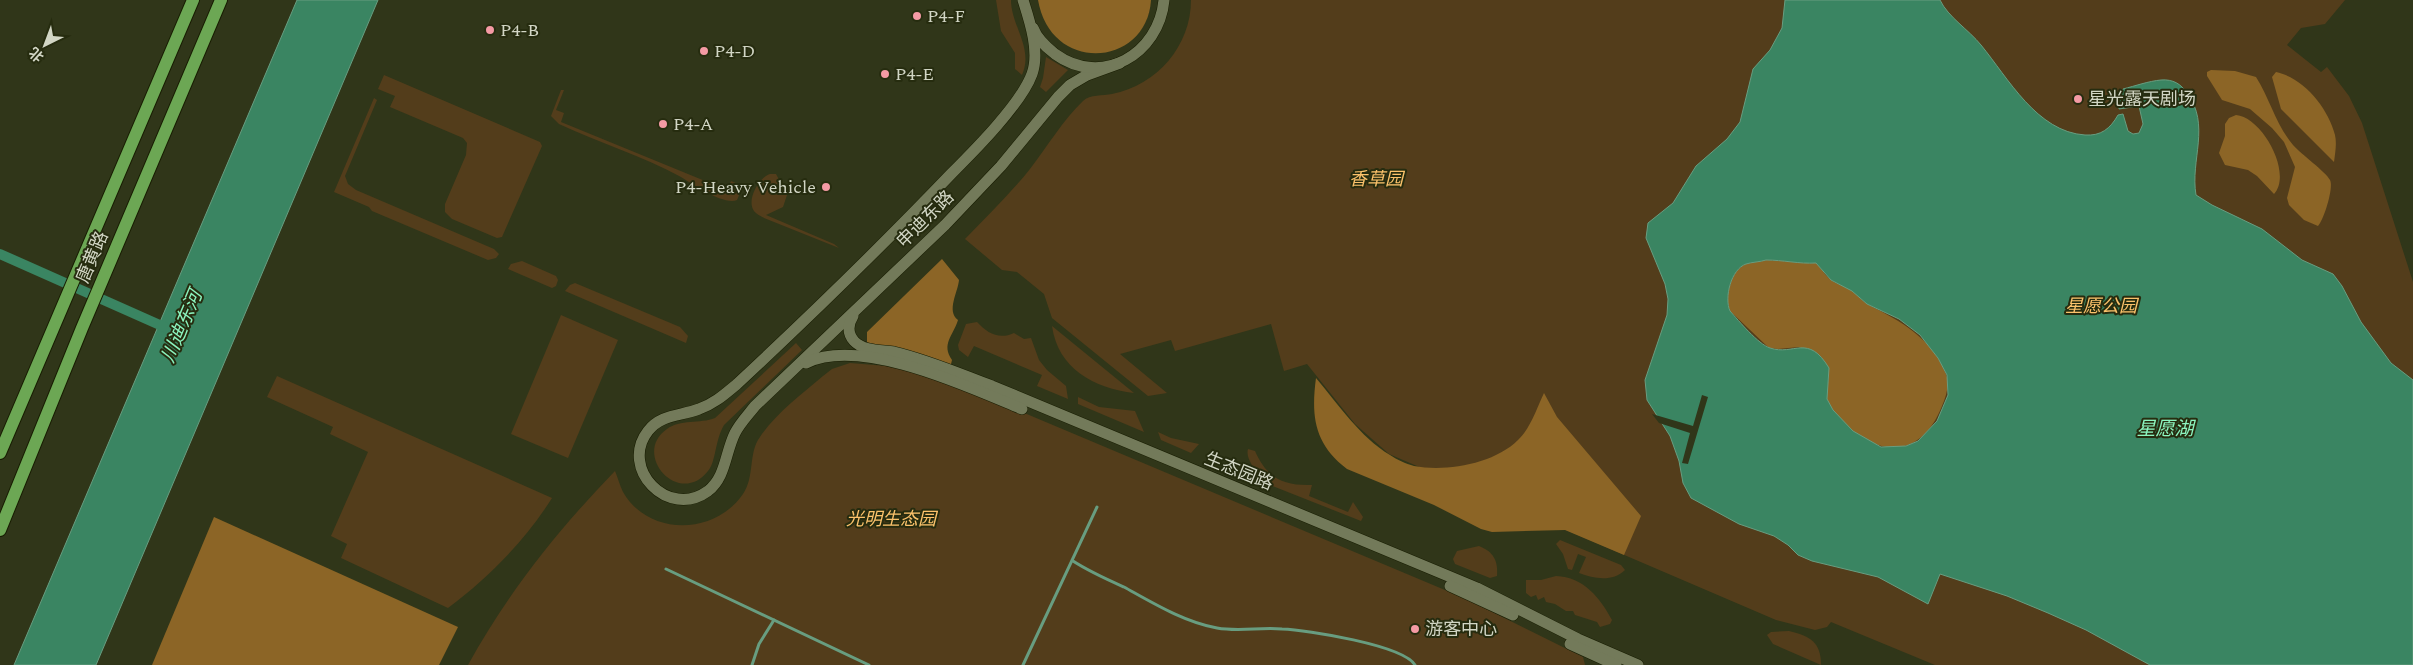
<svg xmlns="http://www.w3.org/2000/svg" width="2413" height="665" font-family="Spectral,'Noto Sans SC',serif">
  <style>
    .green { fill: #533d1b }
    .forest { fill: #8c6526 }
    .water { fill: #3a8562; stroke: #689d80; fill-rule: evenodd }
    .pier { fill: #303619 }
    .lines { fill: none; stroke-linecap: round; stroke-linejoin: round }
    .stream { stroke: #689d80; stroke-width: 3 }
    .canal { stroke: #3a8562; stroke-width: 10 }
    .minor-casing { stroke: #181d02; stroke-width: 12 }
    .major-casing { stroke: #181d02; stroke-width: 14 }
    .minor { stroke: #737a5a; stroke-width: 11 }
    .major { stroke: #6ca754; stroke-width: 12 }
    .poi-dot { fill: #f49aa4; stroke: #262c0f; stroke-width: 2 }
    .labels { text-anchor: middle; stroke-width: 4; stroke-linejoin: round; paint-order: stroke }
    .poi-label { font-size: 18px; fill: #d2d6c5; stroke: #262c0f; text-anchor: start }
    .park-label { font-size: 18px; font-style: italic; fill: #fbc26b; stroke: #262c0f }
    .street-label { font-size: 18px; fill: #d2d6c5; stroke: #262c0f }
    .water-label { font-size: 19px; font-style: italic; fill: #8cf5c0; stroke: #262c0f }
  </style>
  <rect width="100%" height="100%" fill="#303619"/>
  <g class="green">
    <path d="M996,0h15c0,26 23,48 11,75l-7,-6v-16l-14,-22z"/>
    <path d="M1191,0h1154l-20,24 -24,4 -14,17 34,27 6,-5 22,29 13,27 51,159v383h-478l-104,-43 -4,5 -12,3 -39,-10 -387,-166 -34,-30 -48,-60 -23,7 -13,-47 -96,27 -4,-11 -51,14 47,39 -19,3 -96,-78 -8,-24 -27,-22 -15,-2 -37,-31c22,-23 45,-45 65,-70 17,-22 33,-49 53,-68 7,-7 20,-5 29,-7 45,-9 79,-48 79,-94z"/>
    <path d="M1046,57l22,13 -22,22 -6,-5 3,-9z"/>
    <path d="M384,75l156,67 2,4 -40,91 -5,1 -45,-19 -7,-7v-8l21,-49 1,-12 -4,-5 -73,-31 5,-11 -17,-7z"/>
    <path d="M561,90h3l-8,20 8,3 -3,9 166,68 4,-9 12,5 -6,14c-12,6 -45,-16 -56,-23 -38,-21 -82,-34 -122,-53l-8,-8z"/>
    <path d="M374,98l3,2 -32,76 3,8 8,6 138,59 5,5 -3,4 -8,2 -116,-49 -3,-4 -35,-15z"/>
    <path d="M770,174h6l11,21 -4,12 -17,8 68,29 5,4 -75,-30c-3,-2 -8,-4 -10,-7 -8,-11 5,-34 16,-37z"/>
    <path d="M522,261l34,15 2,4 -2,6 -4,2 -44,-19 3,-5z"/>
    <path d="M575,283l105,44 8,9 -2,7 -121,-52 5,-6z"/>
    <path d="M561,315l57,25 -50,118 -57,-24z"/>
    <path d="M977,322c10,11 22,18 37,11l10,6 7,-1 8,22 8,10 19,16 2,13 -31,-13 5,-11 -68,-29 -6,11 -9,-7 -1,-5 8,-21z"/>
    <path d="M1052,326l82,67c-40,-5 -76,-24 -82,-67z"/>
    <path d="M796,343l6,7 -78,75c-9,15 -8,37 -16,46 -29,37 -77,-17 -41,-42 13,-10 33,-5 48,-11z"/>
    <path d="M850,363l49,4 80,27 485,204 119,59 2,8h-1117c41,-74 89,-134 147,-194 3,7 5,15 8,21 26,45 92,43 120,2 12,-17 5,-41 17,-57 16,-24 42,-43 63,-61l9,-7z"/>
    <path d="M277,376l275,122c-27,43 -64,80 -104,110l-107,-50 6,-14 -16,-8 37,-84 -38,-18 3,-7 -66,-30z"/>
    <path d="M1078,397l21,10 36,4 9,21 -66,-28z"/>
    <path d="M1158,432l13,6 28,6 -8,9 -30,-13z"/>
    <path d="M1248,449l7,2c12,27 28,35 57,34l-3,11 39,16 5,-10 10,15 -2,4 -106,-42c2,-12 -10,-19 -7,-30z"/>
    <path d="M1560,540l61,25 4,5c-12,12 -31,9 -46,3l7,-16 -8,-3 -6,16 -4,-1 -5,-15 -7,-10z"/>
    <path d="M1479,546c15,6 19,15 18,30l-7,2 -35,-14 -2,-5 4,-8z"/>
    <path d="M1556,576c28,1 44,22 56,44l-2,4 -10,3 -3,-5 -22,-7 -2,-4h-7l-11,-7 -9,-2 -2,-5 -6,3 -2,-5 -5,2 -5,-4v-13h15z"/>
    <path d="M1789,631c21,5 32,11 32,34l-48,-21 -6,-9 4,-3z"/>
  </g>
  <g class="forest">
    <path d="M1038,0h113c-4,67 -100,75 -113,0z"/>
    <path d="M2211,70l24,1 21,6c14,22 20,48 37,68 8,9 33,27 37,35 4,7 -6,40 -12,46l-14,-6 -15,-15 -2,-7 8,-31 -11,-25 -12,-14 -22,-19 -28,-9 -15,-24v-4z"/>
    <path d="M2276,72c28,6 52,36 59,63 2,9 0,19 -1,27l-53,-53 -9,-32z"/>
    <path d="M2236,115c26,2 57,58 38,79l-17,-18 -9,-6 -23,-5 -6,-12 6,-17v-12l4,-6z"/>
    <path d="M942,259l17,21c-1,12 -13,31 -1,40 -5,16 -17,24 -6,40l-2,8 -83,-23v-13z"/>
    <path d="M1766,260c18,0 34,4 50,3 6,5 9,13 15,17 5,4 12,5 18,8 7,5 13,13 20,17 31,16 63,33 77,69 4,11 0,22 -4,32 -19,48 -57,54 -95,20 -8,-7 -17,-17 -20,-27 -1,-8 1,-16 2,-23l-30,-29 -21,2 -9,-1 -39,-37c-6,-13 1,-42 16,-47 6,-2 14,-2 20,-4z"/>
    <path d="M1316,378c22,26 44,59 74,77 6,4 16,9 24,11 32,6 80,-2 104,-26 12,-11 19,-32 26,-47l13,24 84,99 -17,39 -59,-25 -73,2 -11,-3 -47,-24 -87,-36c-33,-25 -36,-53 -31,-91z"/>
    <path d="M214,517l244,110 -19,38h-287z"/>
  </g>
  <g class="water">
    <path d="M297,0h81l-282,665h-82z"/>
    <path d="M1785,0h155c8,17 29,30 41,45 27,33 56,87 104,90 16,1 25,-6 33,-20l5,-1 5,17 5,3 6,-1 4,-9 -4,-18 -20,3v-12l4,-8c12,-3 26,-8 38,-9 12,-1 20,4 26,13 24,32 3,67 9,102l16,10 50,24 40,31 31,14 9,12 19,36 30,41 22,17v285h-263l-64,-35 -38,-17 -41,-17 -67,-22 -12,30 -50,-27 -66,-16 -14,-6 -10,-10 -14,-9 -35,-12 -48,-26 -8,-15 -4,-22 -9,-25 -23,-36 -2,-20 22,-65 1,-16 -3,-15 -19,-46 2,-15 25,-20 23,-37 31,-27 13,-17 13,-53 17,-19 12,-22zM1766,260c17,0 33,4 50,3l15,17 21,11 15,13 32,15 21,16 18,23 9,17 1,20 -11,26 -19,20 -12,5 -25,1 -28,-16 -20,-21 -6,-11 2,-31c-21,-35 -35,-12 -59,-20 -12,-4 -31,-27 -40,-37 -6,-13 1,-42 16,-47 6,-2 14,-2 20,-4z"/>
  </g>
  <path class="pier" d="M1702,395l6,2 -20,67 -6,-1 8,-30 -31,-10 -7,-9 41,12z"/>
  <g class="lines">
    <g class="stream">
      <path d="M1073,561c17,11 33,18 51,26 29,16 60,35 93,41 22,4 43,-1 65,1 25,1 121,16 133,36"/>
      <path d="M666,569l203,96"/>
      <path d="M752,665l7,-21 15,-24"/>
      <path d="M1023,665l74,-158"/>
    </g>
    <path class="canal" d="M0,254l171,76"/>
    <g class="minor-casing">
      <g id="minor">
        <path d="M1023,0c7,22 17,52 9,74 -11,30 -58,77 -81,100 -69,72 -141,142 -214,210 -12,10 -23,20 -38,25 -18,7 -38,5 -51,22 -29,37 20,89 60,60 18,-14 17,-38 27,-58 5,-10 13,-18 20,-27l190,-181 56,-59 57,-69 12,-12 17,-10 33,-12"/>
        <path d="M1033,28c4,11 13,19 22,26 47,34 104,0 109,-54"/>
        <path d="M853,316c-5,8 -6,17 1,25 9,10 27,9 40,11 34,8 66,22 98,34l485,202 101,51 60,26"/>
        <path d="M806,363c55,-27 163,24 216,46"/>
        <path d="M1450,586l63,29"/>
        <path d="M1570,644l46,21"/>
      </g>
    </g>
    <g class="major-casing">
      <g id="major">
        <path d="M0,453l193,-453"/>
        <path d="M0,530l82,-202 139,-328"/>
      </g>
    </g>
    <use href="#minor" class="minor"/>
    <use href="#major" class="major"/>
  </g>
  <g class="poi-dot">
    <circle cx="917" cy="16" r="5"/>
    <circle cx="490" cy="30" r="5"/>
    <circle cx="704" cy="51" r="5"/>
    <circle cx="885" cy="74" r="5"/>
    <circle cx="2078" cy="99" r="5"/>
    <circle cx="663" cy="124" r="5"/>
    <circle cx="826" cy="187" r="5"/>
    <circle cx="1415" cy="629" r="5"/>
  </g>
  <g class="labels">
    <g class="poi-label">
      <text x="927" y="22">P4-F</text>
      <text x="500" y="36">P4-B</text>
      <text x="714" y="57">P4-D</text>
      <text x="895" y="80">P4-E</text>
      <text x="2088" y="105">星光露天剧场</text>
      <text x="673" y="130">P4-A</text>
      <text x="816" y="193" text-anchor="end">P4-Heavy Vehicle</text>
      <text x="1425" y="635">游客中心</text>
    </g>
    <g class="park-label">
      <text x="1376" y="185">香草园</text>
      <text x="2101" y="312">星愿公园</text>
      <text x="891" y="525">光明生态园</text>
    </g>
    <g class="street-label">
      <text transform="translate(925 219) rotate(-45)" y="6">申迪东路</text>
      <text transform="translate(92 257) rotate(-67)" y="6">唐黄路</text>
      <text transform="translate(1239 471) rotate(22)" y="6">生态园路</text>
    </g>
    <g class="water-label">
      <text transform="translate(181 326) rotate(-67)" y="7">川迪东河</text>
      <text x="2165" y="435">星愿湖</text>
    </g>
  </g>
  <g transform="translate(45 45) rotate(222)" stroke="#262c0f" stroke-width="4" paint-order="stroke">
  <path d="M0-4L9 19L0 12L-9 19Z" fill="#d2d6c5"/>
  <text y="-8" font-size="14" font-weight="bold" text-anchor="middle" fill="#d2d6c5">北</text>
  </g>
</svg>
